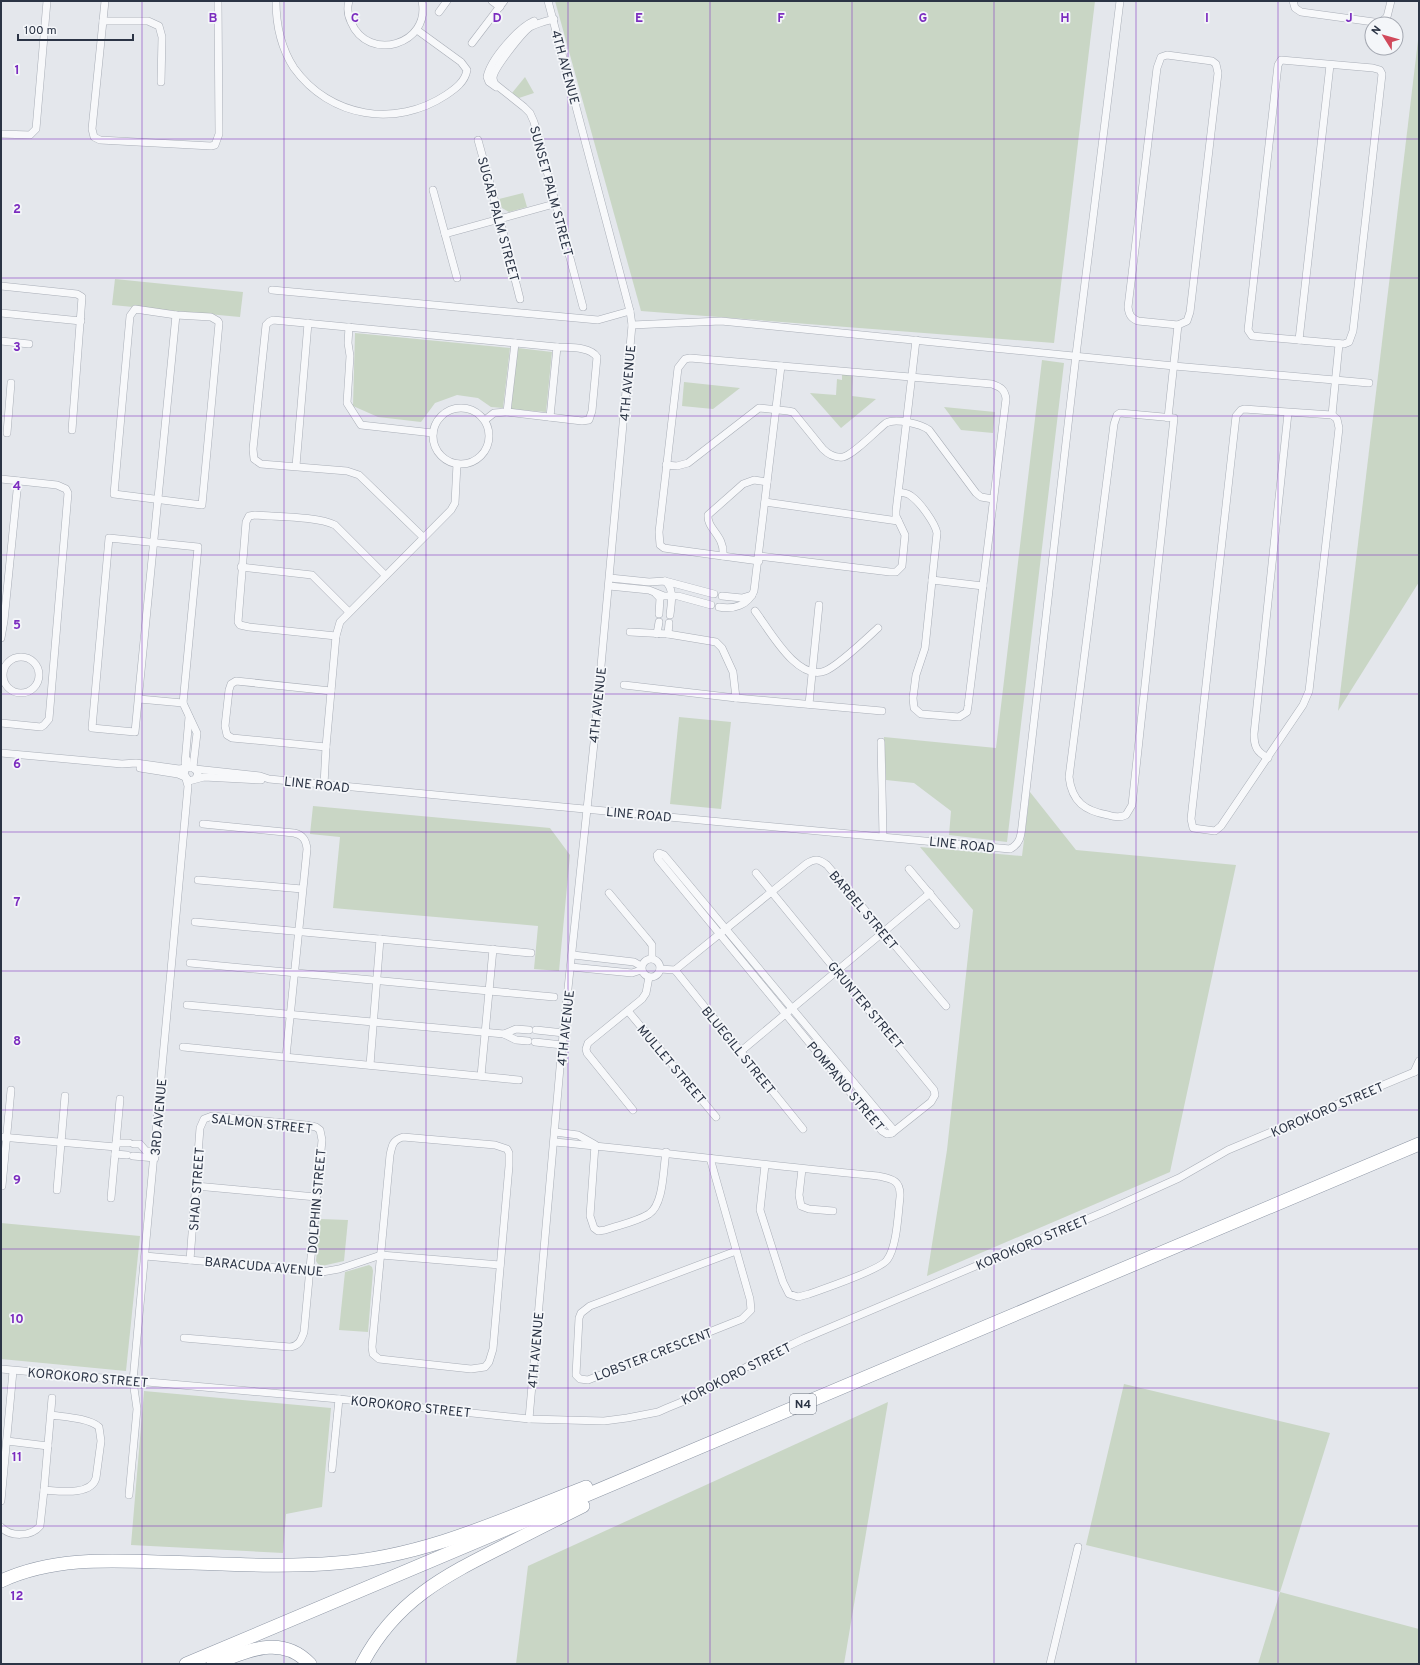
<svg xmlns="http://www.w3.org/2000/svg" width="1420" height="1665" font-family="Overpass,sans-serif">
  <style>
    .green { fill: #c9d6c5 }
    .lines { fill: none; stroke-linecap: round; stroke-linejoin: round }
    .street-casing { stroke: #a9aeb7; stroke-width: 8 }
    .highway-casing { stroke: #8b94a3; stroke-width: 14 }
    .street { stroke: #f7f8fa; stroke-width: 7 }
    .highway { stroke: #fff; stroke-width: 13 }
    .grid { fill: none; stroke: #7b2cbf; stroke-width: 1; stroke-opacity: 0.55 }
    .labels { text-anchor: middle; stroke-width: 3.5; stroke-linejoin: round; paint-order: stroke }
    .shield { fill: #f4f6f9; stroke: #676e7b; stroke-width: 1 }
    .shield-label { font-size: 12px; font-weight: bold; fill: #2b3445 }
    .street-label { font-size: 13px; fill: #2b3445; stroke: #f4f6f9 }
    .grid-label { font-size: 13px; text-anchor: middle; font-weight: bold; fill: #7b2cbf; stroke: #f4f6f9; stroke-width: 3.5; stroke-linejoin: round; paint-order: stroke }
  </style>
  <rect width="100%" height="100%" fill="#e4e7ec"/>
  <g class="green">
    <path d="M555,1h540l-41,342 -413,-32z"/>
    <path d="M1419,32v550l-81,129z"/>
    <path d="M525,77l9,16 -15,5 -7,-5z"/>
    <path d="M523,193l4,14 -18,5 -7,-4 -3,-9z"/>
    <path d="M115,279l128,13 -3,25 -128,-12z"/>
    <path d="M355,333l155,15 -7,60 -12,-1 -13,-9 -21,-3 -22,8 -14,19 -43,-5 -25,-11z"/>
    <path d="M518,348l34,4 -6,60 -35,-3z"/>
    <path d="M1042,360l22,3 -57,479 -58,-7 2,-24 -37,-28 -28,-3 -2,-43 112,11z"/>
    <path d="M842,374l11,1 -1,21 24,3 -35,29 -31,-35 26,2 1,-16 5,1z"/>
    <path d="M684,382l56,6 -27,21 -31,-3z"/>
    <path d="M944,407l51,5 -2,21 -32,-3z"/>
    <path d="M679,717l52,5 -10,87 -51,-5z"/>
    <path d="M1030,792l46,58 160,15 -66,307 -243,104 20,-126 26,-240 -53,-63 102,9z"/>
    <path d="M313,806l237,22 20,27 -11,116 -25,-2 4,-43 -205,-18 7,-71 -30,-3z"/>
    <path d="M320,1219l28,1 -4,41 -22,5 -4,-2 -2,-3z"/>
    <path d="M1,1223l139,13 -14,135 -125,-12z"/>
    <path d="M369,1265l3,2 1,4 -5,61 -29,-2 6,-58z"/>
    <path d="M1124,1384l206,49 -50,159 139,37v35h-161l22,-72 -194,-47z"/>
    <path d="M144,1391l187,17 -9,99 -36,7 -3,39 -152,-8z"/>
    <path d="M888,1402l-44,262h-328l12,-98z"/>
  </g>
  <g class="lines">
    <g class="street-casing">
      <g id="street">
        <path d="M105,1l-13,128 2,8 6,3 111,6 4,-1 4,-11 -1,-133"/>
        <path d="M276,1c0,23 5,47 18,67 36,50 102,60 152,27 9,-6 19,-13 21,-25l-6,-8 -44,-32"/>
        <path d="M349,1c-2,7 -1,15 2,21 17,41 80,23 71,-21"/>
        <path d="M492,1l8,6"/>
        <path d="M1293,1l2,7 6,4 73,10h7l6,-5 4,-16"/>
        <path d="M439,12l8,-11"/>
        <path d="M554,19c-8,2 -17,4 -24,8 -8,6 -37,42 -37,51 0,2 1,4 2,6l29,23 6,6 4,9 49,185"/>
        <path d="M103,21h45l11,5 3,11 -1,45"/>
        <path d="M472,43l32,-42"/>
        <path d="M1167,55l45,6 4,3 2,9 -28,239 -3,9 -9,4 -40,-4c-7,-3 -9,-6 -10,-14l29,-239 4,-11z"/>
        <path d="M1281,60l92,8 7,2 2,4 -29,257 -4,11 -5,2 -92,-8 -4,-6 30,-265z"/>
        <path d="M496,87l-7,-5 -2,-5c3,-17 31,-49 47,-56"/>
        <path d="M1,134l29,1 6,-6 11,-128"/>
        <path d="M478,140l22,80 20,79"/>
        <path d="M433,190l24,88"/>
        <path d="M445,234l109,-30"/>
        <path d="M1,286l76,8 5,3 -10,133"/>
        <path d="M272,290l326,30 32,-9"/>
        <path d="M135,309l41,6 35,2 7,4 1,2 -17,182 -88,-11 16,-178z"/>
        <path d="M1,313l80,8"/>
        <path d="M176,315l-41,417 -43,-4 17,-190 89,9 -15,156 14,30 -4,34"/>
        <path d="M632,325l89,-4 453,45 195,17"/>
        <path d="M349,327l-1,16 2,13 -3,47 14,22 72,8"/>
        <path d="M1299,340l31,-275"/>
        <path d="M1,341l28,3"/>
        <circle cx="461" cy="436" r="28"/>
        <path d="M1244,409l88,6 5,4 2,9 -30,263 -6,14 -82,121 -6,5 -22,-3 -2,-9 45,-403 5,-6z"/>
        <path d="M1120,413l54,5 -42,387 -6,10c-6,3 -12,2 -18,0 -23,-4 -36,-13 -39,-38l45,-353 3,-9z"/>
        <path d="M1332,415l7,-71"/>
        <path d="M550,417l7,-70"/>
        <path d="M1168,418l10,-93"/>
        <path d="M485,420l9,-7 13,-1 8,-69"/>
        <path d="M7,433l4,-50"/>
        <path d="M666,465l11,1 11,-3 71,-55 29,3 5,1 30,37c6,6 12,9 20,8 10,-2 34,-27 43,-34 10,-5 35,1 43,7l47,63 5,4 12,2"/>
        <path d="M296,466l12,-143"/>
        <path d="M1,479l56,6 9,4 2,4 -19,226 -5,6 -3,2 -40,-4"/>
        <path d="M765,502l133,19"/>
        <path d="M423,537l-64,-62 -12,-4 -86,-7 -7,-5 -1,-10 13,-124 3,-3 4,-2 284,27c12,1 32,-1 40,10l-5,54 -3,9 -7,1 -75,-9"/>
        <path d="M723,556c2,-21 -16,-26 -15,-41l35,-31 11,-4 13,2"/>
        <path d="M759,556l131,16h6l6,-6 3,-31 -9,-19v-5l20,-171"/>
        <path d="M759,561l-88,-12 -7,-1 -4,-3 -1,-13 19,-164 7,-9 5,-1 302,26c8,3 13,5 14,15l-38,307 -1,6 -8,5 -38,-3 -7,-6 -1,-10 3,-23 9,-27 12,-115c-2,-10 -17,-31 -26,-37 -3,-3 -8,-3 -12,-4"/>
        <path d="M241,567l71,8 37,37"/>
        <path d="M610,578l39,4 16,-1 49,13"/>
        <path d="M932,580l51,6"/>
        <path d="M665,581c10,8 6,23 5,34"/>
        <path d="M609,586l40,4 15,6h14l33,9"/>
        <path d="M656,594l4,4 -1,16"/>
        <path d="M722,596l20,2 10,-3"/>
        <path d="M719,607c15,3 29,-2 35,-16l27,-225"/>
        <path d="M755,611c14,18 42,71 70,60 13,-5 41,-32 53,-43"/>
        <path d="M630,632l38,2 48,8 6,6 11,24 3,26"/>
        <path d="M657,634l2,-12"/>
        <path d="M668,634l1,-11"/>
        <path d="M336,636l-87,-9 -9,-2 -2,-3 8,-100 3,-6 6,-1c21,2 62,1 80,10l50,50"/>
        <path d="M1,638l3,-17 14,-140"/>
        <circle cx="21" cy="675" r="18"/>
        <path d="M624,685l112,13 146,13"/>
        <path d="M139,699l44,4"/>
        <path d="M809,704l10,-99"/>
        <path d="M881,742l2,94"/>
        <path d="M326,747l-94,-9 -5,-3 -2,-9 4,-36 2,-6 5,-3 95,10"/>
        <path d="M1,753l121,11 14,-1 43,6 7,-1 1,-8"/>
        <path d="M1268,758c-11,-6 -14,-11 -14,-24l34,-321"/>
        <path d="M185,763l4,-46"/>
        <path d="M140,768l38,6 7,3"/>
        <path d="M195,769l65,7 9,3c247,25 494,46 741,70 10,-5 11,-13 12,-23l54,-471 44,-354"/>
        <path d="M196,778l2,-5 -3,-4 -4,-2 -5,1 -2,6 5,7 15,-4 57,3"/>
        <path d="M324,785l2,-38 10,-111 4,-14 111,-112 4,-7 2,-39"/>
        <path d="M203,824l91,9c9,2 12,7 13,16l-21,208"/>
        <path d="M659,853l5,2 212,254 16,19v5l-5,1 -5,-3 -224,-272 -1,-4z"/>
        <path d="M909,869l47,56"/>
        <path d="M756,873l178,217 1,5 -4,7 -39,31"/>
        <path d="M198,880l104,9"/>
        <path d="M609,893l40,48 3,4v13"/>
        <path d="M195,922l336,31"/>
        <path d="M573,955l61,7 7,4"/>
        <circle cx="651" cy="968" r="9"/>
        <path d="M190,963l364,34"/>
        <path d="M571,967l61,6 9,-3"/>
        <path d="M660,969l15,1 131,-106c9,-6 13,-5 21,1l119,141"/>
        <path d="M675,970l128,159"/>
        <path d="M187,1005l317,29 12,6 12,1"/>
        <path d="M628,1011l88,106"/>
        <path d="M536,1030l28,3"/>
        <path d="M504,1034l12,-5 13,1"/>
        <path d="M535,1042l27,3"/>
        <path d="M183,1047l336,33"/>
        <path d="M740,1052l190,-159"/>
        <path d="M370,1065l10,-126"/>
        <path d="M1414,1072l5,-11"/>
        <path d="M481,1076l12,-127"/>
        <path d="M633,1110l-46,-57 -1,-4 2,-6 54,-44 4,-6 3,-16"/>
        <path d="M555,1132l23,3 16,9"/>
        <path d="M1,1137l115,10"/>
        <path d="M403,1137l92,8 12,4 2,4v13l-16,183 -4,13 -4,5 -14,2 -92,-10 -6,-5 -1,-7 18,-192c2,-10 3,-15 13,-18z"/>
        <path d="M554,1142c108,10 216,24 324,34 14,3 23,4 22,21 -2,17 -3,50 -13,63 -7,10 -64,29 -78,34l-11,3 -9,-3 -6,-12 -23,-72 5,-45"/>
        <path d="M116,1143h13"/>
        <path d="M134,1144h6l6,7h9"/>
        <path d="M595,1145l-5,71 4,12 4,3 7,-1c14,-5 31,-8 44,-16 15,-10 14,-45 17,-62"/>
        <path d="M115,1154l12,1"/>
        <path d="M133,1156l22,2"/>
        <path d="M710,1158l40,141 1,11 -9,9 -154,61 -8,-1 -4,-4 3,-57 2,-5 9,-7 146,-55"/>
        <path d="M802,1169l-3,26 2,11 8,3 24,2"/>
        <path d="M2,1186l9,-96"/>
        <path d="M196,1186l120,11"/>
        <path d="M57,1190l8,-94"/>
        <path d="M111,1198l9,-99"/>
        <path d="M145,1256l177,16 17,-3 42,-14 119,10"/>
        <path d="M184,1338l106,9c9,-1 11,-7 14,-15l18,-192 -2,-10 -4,-3 -10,-2 -94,-9 -8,3 -4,9 -10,132"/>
        <path d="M1,1369l338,30 190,20 75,2 23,-3 31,-6 9,-4 22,-9 70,-39 44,-21 303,-128 73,-33 49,-28 191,-80"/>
        <path d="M51,1415c13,2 38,3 48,12l2,14 -5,37c-5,18 -37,13 -52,12l8,-92"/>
        <path d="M529,1419l33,-374 32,-302 38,-418 -2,-14 -82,-310"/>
        <path d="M7,1441l41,5"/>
        <path d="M332,1469l7,-70"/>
        <path d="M129,1495l8,-86 -4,-28 55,-595 -2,-7"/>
        <path d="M1,1501l12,-130"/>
        <path d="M1,1527c9,10 30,10 39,-1l4,-36"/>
        <path d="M1050,1664l28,-117"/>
      </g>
    </g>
    <g class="highway-casing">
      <g id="highway">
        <path d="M1,1581c50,-23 103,-21 157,-19 59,1 119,6 178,1 88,-6 168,-44 250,-76"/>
        <path d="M186,1664l1233,-520"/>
        <path d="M213,1664c33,-12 68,-31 97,0"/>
        <path d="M362,1664c33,-63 82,-88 142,-118 27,-14 53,-27 79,-40"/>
      </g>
    </g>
    <use href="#street" class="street"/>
    <use href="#highway" class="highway"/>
  </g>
  <path class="grid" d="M142,1v1663M284,1v1663M426,1v1663M568,1v1663M710,1v1663M852,1v1663M994,1v1663M1136,1v1663M1278,1v1663M1,139h1418M1,278h1418M1,416h1418M1,555h1418M1,694h1418M1,832h1418M1,971h1418M1,1110h1418M1,1249h1418M1,1388h1418M1,1526h1418"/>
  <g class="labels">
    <rect class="shield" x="790" y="1394" width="26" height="20" rx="3"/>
    <g class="shield-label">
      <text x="803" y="1408">N4</text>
    </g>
    <g class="street-label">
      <text transform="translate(566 67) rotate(75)" y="5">4TH AVENUE</text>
      <text transform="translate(552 191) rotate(75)" y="5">SUNSET PALM STREET</text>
      <text transform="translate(499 219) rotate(75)" y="5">SUGAR PALM STREET</text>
      <text transform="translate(627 383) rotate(-85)" y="5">4TH AVENUE</text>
      <text transform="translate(597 705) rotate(-84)" y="5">4TH AVENUE</text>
      <text transform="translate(317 784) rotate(6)" y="5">LINE ROAD</text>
      <text transform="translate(639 814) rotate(5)" y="5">LINE ROAD</text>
      <text transform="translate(962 844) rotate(6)" y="5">LINE ROAD</text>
      <text transform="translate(864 910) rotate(50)" y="5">BARBEL STREET</text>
      <text transform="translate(866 1005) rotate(50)" y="5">GRUNTER STREET</text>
      <text transform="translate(565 1028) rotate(-84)" y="5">4TH AVENUE</text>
      <text transform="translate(739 1050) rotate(51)" y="5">BLUEGILL STREET</text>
      <text transform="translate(672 1064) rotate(50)" y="5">MULLET STREET</text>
      <text transform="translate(846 1086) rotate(50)" y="5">POMPANO STREET</text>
      <text transform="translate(1327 1109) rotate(-23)" y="5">KOROKORO STREET</text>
      <text transform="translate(158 1117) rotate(-85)" y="5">3RD AVENUE</text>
      <text transform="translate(262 1123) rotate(6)" y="5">SALMON STREET</text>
      <text transform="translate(196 1189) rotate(-86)" y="5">SHAD STREET</text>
      <text transform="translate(316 1201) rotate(-85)" y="5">DOLPHIN STREET</text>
      <text transform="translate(1032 1242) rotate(-23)" y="5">KOROKORO STREET</text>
      <text transform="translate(264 1266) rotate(5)" y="5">BARACUDA AVENUE</text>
      <text transform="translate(535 1350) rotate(-85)" y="5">4TH AVENUE</text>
      <text transform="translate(653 1354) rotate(-21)" y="5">LOBSTER CRESCENT</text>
      <text transform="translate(736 1373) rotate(-27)" y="5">KOROKORO STREET</text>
      <text transform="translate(88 1377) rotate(5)" y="5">KOROKORO STREET</text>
      <text transform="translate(411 1406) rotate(6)" y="5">KOROKORO STREET</text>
    </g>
  </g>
  <g class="grid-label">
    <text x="213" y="22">B</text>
    <text x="355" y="22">C</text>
    <text x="497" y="22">D</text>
    <text x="639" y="22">E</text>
    <text x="781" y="22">F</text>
    <text x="923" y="22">G</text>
    <text x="1065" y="22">H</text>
    <text x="1207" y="22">I</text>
    <text x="1349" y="22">J</text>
    <text x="17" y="74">1</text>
    <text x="17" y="213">2</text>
    <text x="17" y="351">3</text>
    <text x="17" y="490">4</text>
    <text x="17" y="629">5</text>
    <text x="17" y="768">6</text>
    <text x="17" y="906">7</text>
    <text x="17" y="1045">8</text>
    <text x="17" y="1184">9</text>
    <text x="17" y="1323">10</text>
    <text x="17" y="1461">11</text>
    <text x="17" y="1600">12</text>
  </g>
  <rect width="1420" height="1665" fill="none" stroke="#2b3445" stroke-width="4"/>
  <g transform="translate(1384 36) rotate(307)"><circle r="19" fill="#f4f6f9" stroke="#a4a8b1"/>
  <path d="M0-3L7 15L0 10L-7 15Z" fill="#d1495b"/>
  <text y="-6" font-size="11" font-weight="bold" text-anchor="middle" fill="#2b3445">N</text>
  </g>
  <path d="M18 34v6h115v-6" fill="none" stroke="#2b3445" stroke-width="2"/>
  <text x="24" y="34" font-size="12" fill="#2b3445" stroke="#f4f6f9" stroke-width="3" paint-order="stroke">100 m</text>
</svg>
